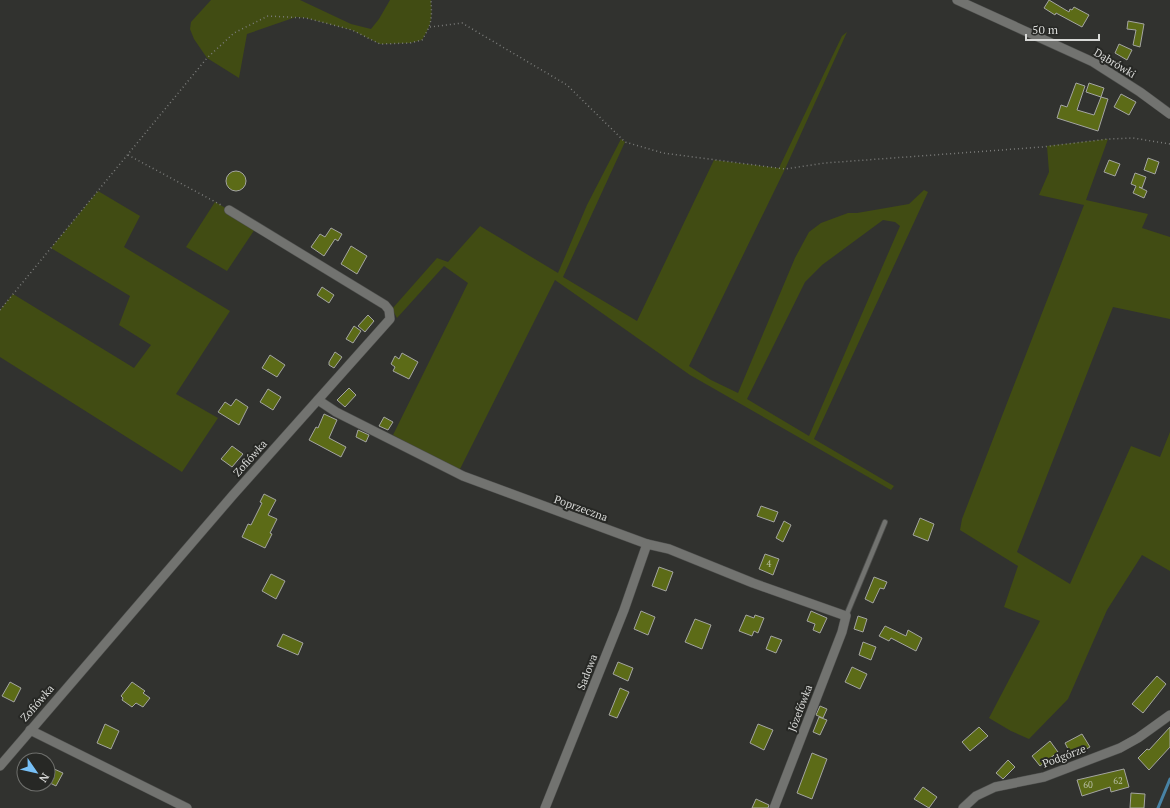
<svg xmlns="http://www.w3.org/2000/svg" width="1170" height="808" font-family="'PT Serif',serif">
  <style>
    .green { fill: #414c13; fill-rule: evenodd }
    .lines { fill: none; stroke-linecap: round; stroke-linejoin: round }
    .stream { stroke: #4883a5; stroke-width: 3 }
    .building { fill: #5c6b17; stroke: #a4a5a2 }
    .service-casing { stroke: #4e4f4d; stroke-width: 6 }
    .minor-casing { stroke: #4e4f4d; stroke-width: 10 }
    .path { stroke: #7c7d7b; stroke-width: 1.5; stroke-dasharray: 1 3; stroke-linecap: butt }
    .service { stroke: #727370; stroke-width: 4.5 }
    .minor { stroke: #727370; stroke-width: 9 }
    .labels { text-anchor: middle; stroke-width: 4; stroke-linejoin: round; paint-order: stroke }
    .number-label { font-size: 9px; fill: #b9bea7 }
    .street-label { font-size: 11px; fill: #d8d9d7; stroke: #272825 }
  </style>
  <rect width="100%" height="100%" fill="#31322f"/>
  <g class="green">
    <path d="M211,0h89l51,24 20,5 8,-10 11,-19h41c1,19 1,24 -9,40l-12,3 -30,1 -28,-14 -46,-12 -10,-1 -49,17 -8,44 -32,-20 -13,-19 -4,-10 1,-7z"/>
    <path d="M847,32l-62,137 -96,197 22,14 27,13 57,-135 14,-26 12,-9 27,-10h9l52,-9 15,-14 4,2 -114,247 80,47 -3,4 -201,-115 -135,-95 -96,191 -66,-36 75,-152 -24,-17 -47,52 -5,-9 45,-51 11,4 32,-36 78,47 29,-68 34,-66 4,3 -62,135 74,44 77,-161 65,8 63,-132zM883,220l12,2 5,4 -91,210 -62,-37 58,-117 17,-17z"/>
    <path d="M1108,139l-22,61 62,14 -6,14 28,9v82l-57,-12 -96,245 53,32 61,-138 29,11 10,-25v139l-28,-16 -35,55 -39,89 -39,40 -18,-8 -22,-13 51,-97 -36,-14 14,-41 -58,-36 2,-11 122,-314 -45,-10 10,-23 -2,-26z"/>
    <path d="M98,191l42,25 -16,31 106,64 -54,83 42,24 -36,54 -182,-115v-47l13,-16 121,74 17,-23 -32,-20 11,-29 -79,-48z"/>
    <path d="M215,202l42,24 -30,45 -41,-24z"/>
  </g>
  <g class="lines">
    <path class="stream" d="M1158,808l12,-29"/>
  </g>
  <g class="building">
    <path d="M1049,0l20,12 1,-3 2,1 2,-3 15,8 -7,12 -26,-14 -1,2 -11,-7z"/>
    <path d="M1128,21l16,3 -4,23 -7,-2 3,-15 -9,-1z"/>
    <path d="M1119,44l13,6 -5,10 -12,-7z"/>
    <path d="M1076,83l9,3 -8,24 17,5 7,-18 7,2 -10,32 -41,-13 4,-13 6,2z"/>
    <path d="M1089,83l15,5 -3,9 -15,-5z"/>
    <path d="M1121,94l15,8 -7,13 -15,-8z"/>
    <path d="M1148,158l11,4 -4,12 -11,-4z"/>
    <path d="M1109,160l11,4 -5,12 -11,-4z"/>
    <circle cx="236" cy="181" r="10"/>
    <path d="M1135,173l11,4 -4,11 -3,-1 8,4 -3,7 -11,-5 3,-7 -5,-2z"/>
    <path d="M331,228l11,6 -4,7 -3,-2 -11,17 -13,-9 9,-13 5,3z"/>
    <path d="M351,246l16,10 -10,18 -16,-10z"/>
    <path d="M322,287l12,8 -5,8 -12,-8z"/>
    <path d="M368,315l6,6 -9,11 -7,-6z"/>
    <path d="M354,326l7,5 -8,12 -7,-4z"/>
    <path d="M335,352l7,5 -8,11 -5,-3v-3z"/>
    <path d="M402,353l16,9 -9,17 -16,-8 2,-4 -4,-3 4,-8 4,3z"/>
    <path d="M270,355l15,10 -8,12 -15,-9z"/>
    <path d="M349,388l7,7 -11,12 -8,-7z"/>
    <path d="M268,389l13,8 -8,13 -13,-8z"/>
    <path d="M236,399l12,8 -9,18 -21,-13 7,-10 6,4z"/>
    <path d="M324,414l13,6 -8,18 17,9 -5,10 -32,-17 7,-13 2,1z"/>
    <path d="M384,417l9,5 -5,8 -9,-4z"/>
    <path d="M358,430l11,5 -3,7 -10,-5z"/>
    <path d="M232,446l11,8 -11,13 -11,-8z"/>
    <path d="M264,494l12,6 -8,15 9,4 -7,14 2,1 -7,14 -23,-11 6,-13 3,1 11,-22 -2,-1z"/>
    <path d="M761,506l17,6 -4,10 -17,-6z"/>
    <path d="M920,518l14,6 -6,17 -15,-6z"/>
    <path d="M784,521l7,4 -8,17 -7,-4z"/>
    <path d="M765,554l14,5 -6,16 -14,-6z"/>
    <path d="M659,567l14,5 -7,19 -14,-5z"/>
    <path d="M271,574l14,7 -9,18 -14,-8z"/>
    <path d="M874,577l13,5 -3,7 -4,-1 -7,15 -8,-4z"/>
    <path d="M641,611l14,6 -7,18 -14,-6z"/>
    <path d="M811,611l16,7 -7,15 -7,-3 2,-6 -8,-3z"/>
    <path d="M746,615l8,3 1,-3 9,3 -6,15 -4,-2 -2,5 -13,-5z"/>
    <path d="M858,616l9,3 -4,13 -9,-3z"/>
    <path d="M695,619l16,6 -9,24 -17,-7z"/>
    <path d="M885,626l21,10 2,-6 14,8 -6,13 -25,-13 -2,3 -10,-5z"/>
    <path d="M283,634l20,9 -5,12 -21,-9z"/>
    <path d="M771,636l11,4 -6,13 -10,-4z"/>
    <path d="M863,642l13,5 -5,13 -12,-5z"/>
    <path d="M618,662l15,6 -5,13 -15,-7z"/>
    <path d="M852,667l15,7 -7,15 -15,-7z"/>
    <path d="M1157,676l9,8 -23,29 -11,-9z"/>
    <path d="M10,682l11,6 -7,14 -12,-6z"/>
    <path d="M132,682l13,9 -2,2 7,5 -7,9 -7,-4 -4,4 -10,-7 1,-2 -2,-2z"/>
    <path d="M620,688l9,4 -12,26 -8,-3z"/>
    <path d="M820,706l7,3 -4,9 -7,-3z"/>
    <path d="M819,717l8,3 -7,15 -7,-3z"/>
    <path d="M105,724l14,7 -8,18 -14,-6z"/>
    <path d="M758,724l15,6 -9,20 -14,-7z"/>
    <path d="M979,727l9,9 -18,15 -8,-9z"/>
    <path d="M1170,727v20l-21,23 -11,-12 9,-9 2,1z"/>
    <path d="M1082,734l8,13 -18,10 -7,-14z"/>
    <path d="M1050,741l8,11 -18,14 -8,-10z"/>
    <path d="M812,753l15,6 -15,40 -15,-6z"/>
    <path d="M1008,760l7,7 -12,12 -7,-6z"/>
    <path d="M52,768l11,5 -7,13 -8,-4v-5z"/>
    <path d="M1124,769l5,18 -18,5 -1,-5 -28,9 -5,-16z"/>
    <path d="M923,787l14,10 -8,11 -15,-9z"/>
    <path d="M1131,793l14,1 -1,14h-14z"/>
    <path d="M756,799l13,6 -1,3h-16z"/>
  </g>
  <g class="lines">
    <g class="service-casing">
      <path id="service" d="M846,616l39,-94"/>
    </g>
    <g class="minor-casing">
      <g id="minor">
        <path d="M957,0l136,62 47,30 30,22"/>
        <path d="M318,400l18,12 127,64 184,68 22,5 84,34 93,33 -4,16 -68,176"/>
        <path d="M30,730l157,78"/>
        <path d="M0,766l233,-271 157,-176 -1,-9 -4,-5 -156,-95"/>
        <path d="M545,808l79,-198 23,-66"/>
        <path d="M963,808l13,-12 19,-9 49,-10 76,-29 18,-10 32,-23"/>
      </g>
    </g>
    <g class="path">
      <path d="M430,27l32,-4 105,62 58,57 38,11 122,16 40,-6 217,-16 66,-8 25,-1 37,6"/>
      <path d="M128,155l93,50"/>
      <path d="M0,310l207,-252 27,-25 34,-17 38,2 46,12 28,14 30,-1 12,-3c10,-16 10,-21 9,-40"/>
    </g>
    <use href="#service" class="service"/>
    <use href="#minor" class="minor"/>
  </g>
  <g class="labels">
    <g class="number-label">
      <text x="769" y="567">4</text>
      <text x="1118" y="784">62</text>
      <text x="1088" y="788">60</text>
    </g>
    <g class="street-label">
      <text transform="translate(1115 63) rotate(31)" y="4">Dąbrówki</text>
      <text transform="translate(250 458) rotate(-48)" y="4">Zofiówka</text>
      <text transform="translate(581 508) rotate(20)" y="4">Poprzeczna</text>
      <text transform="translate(587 672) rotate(-69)" y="4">Sadowa</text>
      <text transform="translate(37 703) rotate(-49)" y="4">Zofiówka</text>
      <text transform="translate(800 708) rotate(-69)" y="4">Józefówka</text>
      <text transform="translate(1064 756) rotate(-21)" y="4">Podgórze</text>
    </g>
  </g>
  <g transform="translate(36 772) rotate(124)"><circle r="19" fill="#272825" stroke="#6e6f6c"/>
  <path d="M0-3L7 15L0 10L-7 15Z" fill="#77c0f7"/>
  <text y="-6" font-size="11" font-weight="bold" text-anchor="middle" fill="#d8d9d7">N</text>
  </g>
  <path d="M1026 34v6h73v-6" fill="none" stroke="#d8d9d7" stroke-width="2"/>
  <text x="1032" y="34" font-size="12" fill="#d8d9d7" stroke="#272825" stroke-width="3" paint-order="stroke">50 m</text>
</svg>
